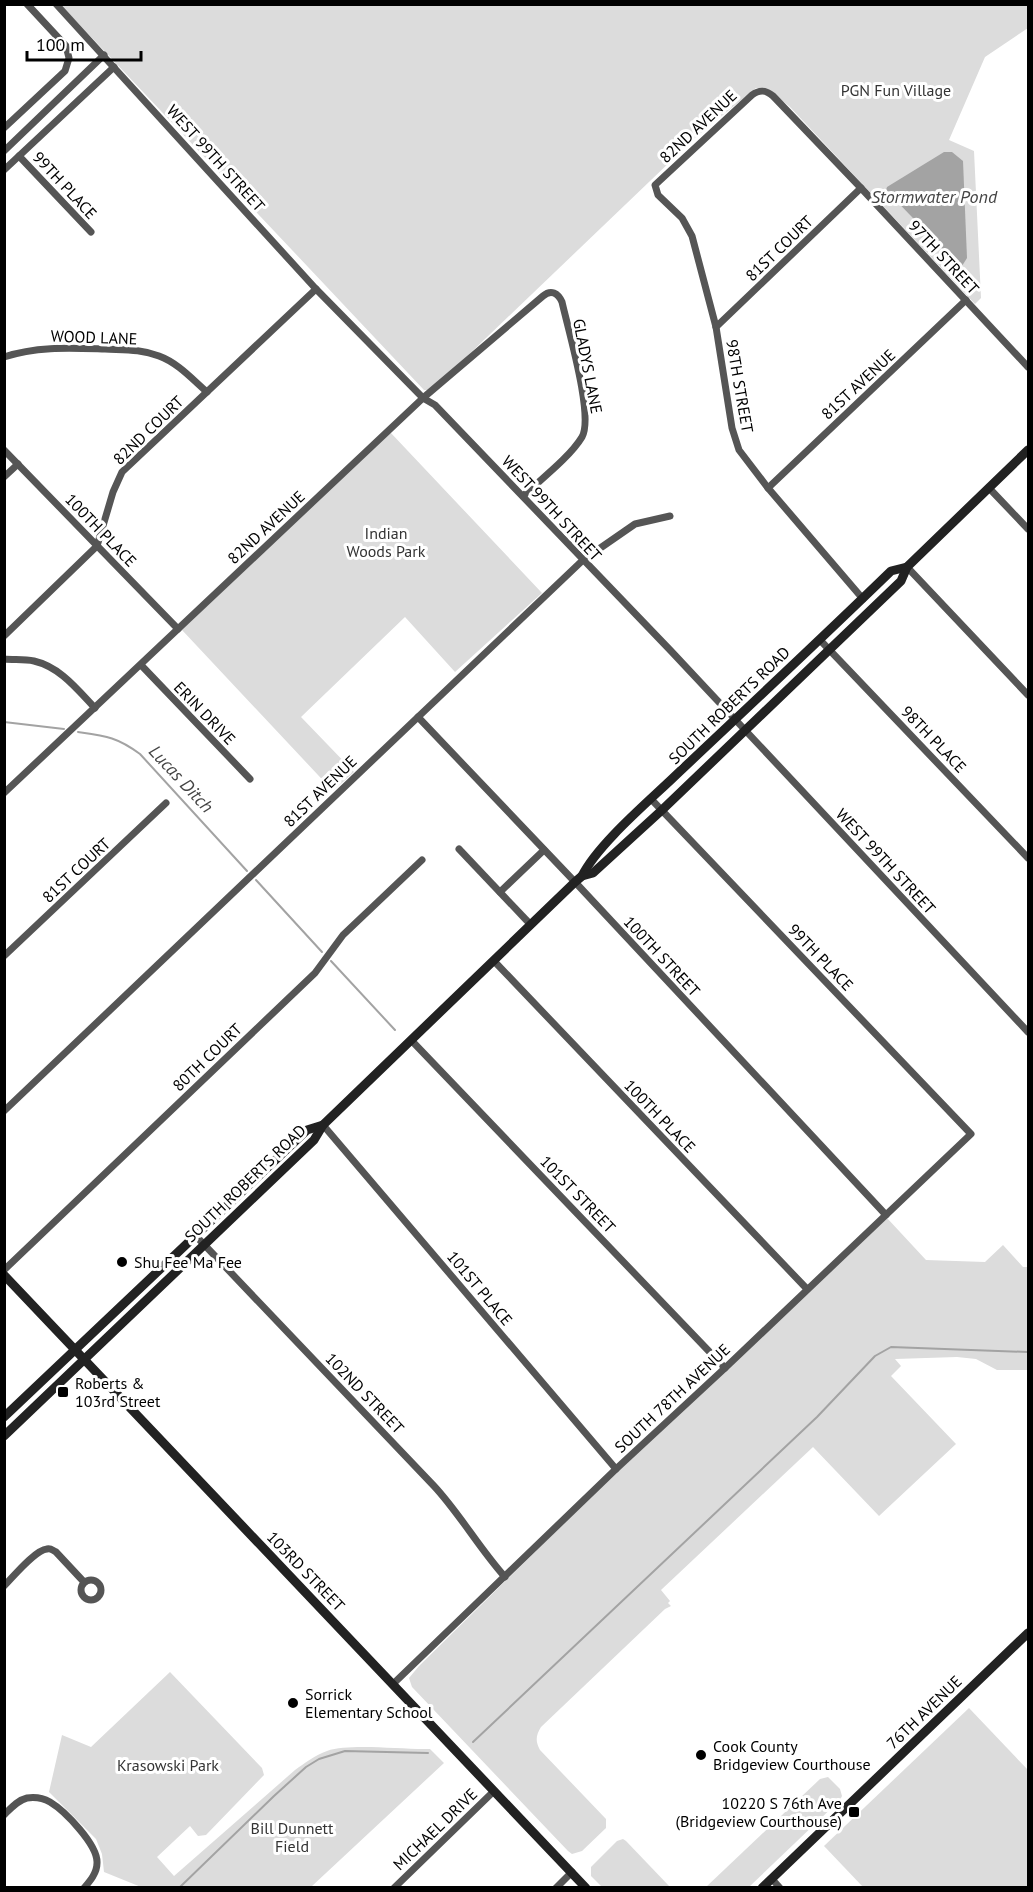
<svg xmlns="http://www.w3.org/2000/svg" width="1033" height="1892" font-family="'PT Sans',sans-serif">
  <style>
    .green { fill: #dcdcdc }
    .water { fill: #a3a3a3 }
    .lines { fill: none; stroke-linecap: round; stroke-linejoin: round }
    .stream { stroke: #a3a3a3; stroke-width: 2 }
    .street { stroke: #555; stroke-width: 7 }
    .secondary { stroke: #222; stroke-width: 9 }
    .poi-dot { fill: #000; stroke: #fff; stroke-width: 2 }
    .labels { text-anchor: middle; stroke-width: 6; stroke-linejoin: round; paint-order: stroke }
    .park-label { font-size: 16px; fill: #333; stroke: #fff }
    .street-label { font-size: 16px; fill: #000; stroke: #fff }
    .poi-label { font-size: 16px; fill: #000; stroke: #fff; text-anchor: start }
    .water-label { font-size: 18px; font-style: italic; fill: #444; stroke: #fff }
  </style>
  <rect width="100%" height="100%" fill="#fff"/>
  <g class="green">
    <path d="M1028,4v24l-43,29 -36,83 25,11 7,147 -6,6 -185,-197 -22,-18 -12,-1 -60,49 -258,247 -10,6h-4l-363,-385z"/>
    <path d="M390,432l152,161 -87,79 -50,-55 -104,100 53,55 -21,19 -151,-161z"/>
    <path d="M887,1218l39,42 59,2 18,-17 20,22h5v103h-31l-21,-11 -19,-2 -62,2 6,7 -10,10 65,68 -77,72 -66,-69 -152,143 9,11 -2,2 3,3 -6,3 -124,118c-5,8 -6,14 -1,23l66,69v9l-24,23 -10,3 -4,-3 -156,-164 -3,-9 10,-12 177,-174z"/>
    <path d="M170,1672l92,96 2,7 -58,60 -8,1 -8,-10 -33,31 17,19 121,-106c10,-7 20,-15 32,-19 24,-8 76,-1 103,-2l14,14 -133,124h-170l-37,-15 -2,-18 -6,-15 -47,-47 13,-57 29,12z"/>
    <path d="M969,1708l59,62v117h-165l-39,-41z"/>
    <path d="M828,1777l12,12 2,7 -2,4 -91,87h-43l114,-108z"/>
    <path d="M623,1839l3,2 44,46h-68l-11,-11v-9l26,-26z"/>
  </g>
  <path class="water" d="M944,152h8l11,9 4,97 -5,8h-3l-73,-76 1,-3z"/>
  <g class="lines">
    <g class="stream">
      <path d="M4,722l60,7"/>
      <path d="M78,732c28,4 39,5 62,22l107,117"/>
      <path d="M256,880l66,72"/>
      <path d="M331,961l64,69"/>
      <path d="M473,1742l344,-325 58,-61 16,-9 137,5"/>
      <path d="M179,1888l95,-92 32,-29 13,-8 26,-8 83,2"/>
    </g>
    <g class="street">
      <path d="M56,4l260,285 107,109 12,7 236,246 357,381"/>
      <path d="M4,128l61,-57 4,-13 -3,-12 -39,-42"/>
      <path d="M4,151l100,-96"/>
      <path d="M19,156l72,76"/>
      <path d="M4,170l110,-103"/>
      <path d="M716,327l145,-139"/>
      <path d="M4,357c33,-11 67,-9 101,-8 19,1 36,0 54,7 19,7 33,23 48,36"/>
      <path d="M4,450l174,179"/>
      <path d="M4,477l14,-13"/>
      <path d="M768,488l198,-188"/>
      <path d="M989,488l39,41"/>
      <path d="M907,567l121,128"/>
      <path d="M863,599l-95,-111 -29,-38 -7,-22 -16,-101 -24,-91 -10,-18 -24,-23 -3,-10 97,-90c8,-6 14,-5 21,1l88,92 167,179"/>
      <path d="M4,636l93,-90 16,-54 9,-20 194,-183"/>
      <path d="M820,640l208,218"/>
      <path d="M4,659c10,1 20,0 30,2 26,6 43,28 61,47"/>
      <path d="M141,665l109,114"/>
      <path d="M418,717l157,165 311,333"/>
      <path d="M4,793l419,-395 120,-102c8,-7 15,-3 19,6 6,27 32,114 20,135 -12,20 -42,43 -59,59"/>
      <path d="M459,849l72,76"/>
      <path d="M500,892l44,-42"/>
      <path d="M4,956l162,-153"/>
      <path d="M494,961l313,328"/>
      <path d="M411,1040l314,328"/>
      <path d="M4,1111l579,-551 52,-36 35,-8"/>
      <path d="M323,1125l293,344"/>
      <path d="M195,1235l239,251c26,28 45,62 71,91"/>
      <path d="M4,1270l311,-297 28,-38 79,-75"/>
      <circle cx="91" cy="1590" r="10"/>
      <path d="M4,1586c9,-9 31,-36 43,-37 4,-1 5,1 9,3l28,30"/>
      <path d="M393,1684l223,-215 109,-101 246,-234 -320,-335"/>
      <path d="M4,1815c7,-7 14,-15 23,-17 7,-1 16,0 23,4 15,9 48,43 47,61 0,10 -7,18 -13,25"/>
      <path d="M772,1879l8,9"/>
      <path d="M394,1888l100,-97"/>
      <path d="M556,1888l16,-16"/>
    </g>
    <g class="secondary">
      <path d="M582,876c16,-32 66,-74 93,-100 72,-68 145,-136 216,-205l16,-4"/>
      <path d="M4,1275l582,613"/>
      <path d="M4,1417l303,-287 16,-5"/>
      <path d="M4,1436l310,-296 9,-15 252,-243 7,-6 11,-3 69,-63 239,-229 6,-14 121,-117"/>
      <path d="M762,1888l266,-255"/>
    </g>
  </g>
  <g class="poi-dot">
    <circle cx="122" cy="1262" r="6"/>
    <rect x="57" y="1386" width="12" height="12" rx="3"/>
    <circle cx="293" cy="1703" r="6"/>
    <circle cx="701" cy="1755" r="6"/>
    <rect x="848" y="1806" width="12" height="12" rx="3"/>
  </g>
  <g class="labels">
    <g class="park-label">
      <text x="896" y="96">PGN Fun Village</text>
      <text x="386" y="539">Indian<tspan x="386" dy="18">Woods Park</tspan></text>
      <text x="168" y="1771">Krasowski Park</text>
      <text x="292" y="1834">Bill Dunnett<tspan x="292" dy="18">Field</tspan></text>
    </g>
    <g class="street-label">
      <text transform="translate(698 126) rotate(-43)" y="6">82ND AVENUE</text>
      <text transform="translate(216 158) rotate(48)" y="6">WEST 99TH STREET</text>
      <text transform="translate(65 185) rotate(47)" y="6">99TH PLACE</text>
      <text transform="translate(779 248) rotate(-44)" y="6">81ST COURT</text>
      <text transform="translate(944 257) rotate(47)" y="6">97TH STREET</text>
      <text transform="translate(94 337) rotate(2)" y="6">WOOD LANE</text>
      <text transform="translate(588 366) rotate(79)" y="6">GLADYS LANE</text>
      <text transform="translate(858 384) rotate(-43)" y="6">81ST AVENUE</text>
      <text transform="translate(740 386) rotate(80)" y="6">98TH STREET</text>
      <text transform="translate(148 430) rotate(-44)" y="6">82ND COURT</text>
      <text transform="translate(552 508) rotate(47)" y="6">WEST 99TH STREET</text>
      <text transform="translate(266 527) rotate(-43)" y="6">82ND AVENUE</text>
      <text transform="translate(101 530) rotate(46)" y="6">100TH PLACE</text>
      <text transform="translate(729 705) rotate(-44)" y="6">SOUTH ROBERTS ROAD</text>
      <text transform="translate(205 713) rotate(46)" y="6">ERIN DRIVE</text>
      <text transform="translate(934 739) rotate(46)" y="6">98TH PLACE</text>
      <text transform="translate(320 791) rotate(-44)" y="6">81ST AVENUE</text>
      <text transform="translate(886 861) rotate(47)" y="6">WEST 99TH STREET</text>
      <text transform="translate(76 870) rotate(-43)" y="6">81ST COURT</text>
      <text transform="translate(662 956) rotate(47)" y="6">100TH STREET</text>
      <text transform="translate(821 957) rotate(46)" y="6">99TH PLACE</text>
      <text transform="translate(207 1057) rotate(-44)" y="6">80TH COURT</text>
      <text transform="translate(660 1116) rotate(46)" y="6">100TH PLACE</text>
      <text transform="translate(245 1183) rotate(-44)" y="6">SOUTH ROBERTS ROAD</text>
      <text transform="translate(578 1194) rotate(46)" y="6">101ST STREET</text>
      <text transform="translate(480 1288) rotate(50)" y="6">101ST PLACE</text>
      <text transform="translate(365 1393) rotate(46)" y="6">102ND STREET</text>
      <text transform="translate(672 1398) rotate(-43)" y="6">SOUTH 78TH AVENUE</text>
      <text transform="translate(306 1571) rotate(46)" y="6">103RD STREET</text>
      <text transform="translate(924 1712) rotate(-44)" y="6">76TH AVENUE</text>
      <text transform="translate(435 1829) rotate(-44)" y="6">MICHAEL DRIVE</text>
    </g>
    <g class="poi-label">
      <text x="134" y="1268">Shu Fee Ma Fee</text>
      <text x="75" y="1389">Roberts &amp;<tspan x="75" dy="18">103rd Street</tspan></text>
      <text x="305" y="1700">Sorrick<tspan x="305" dy="18">Elementary School</tspan></text>
      <text x="713" y="1752">Cook County<tspan x="713" dy="18">Bridgeview Courthouse</tspan></text>
      <text x="842" y="1809" text-anchor="end">10220 S 76th Ave<tspan x="842" dy="18">(Bridgeview Courthouse)</tspan></text>
    </g>
    <g class="water-label">
      <text x="934" y="203">Stormwater Pond</text>
      <text transform="translate(181 779) rotate(47)" y="6">Lucas Ditch</text>
    </g>
  </g>
  <rect width="1033" height="1892" fill="none" stroke="#000000" stroke-width="12"/>
  <path d="M27 51v9h114v-9" fill="none" stroke="#000000" stroke-width="3"/>
  <text x="36" y="51" font-size="18" fill="#000000" stroke="#ffffff" stroke-width="4.5" paint-order="stroke">100 m</text>
</svg>
